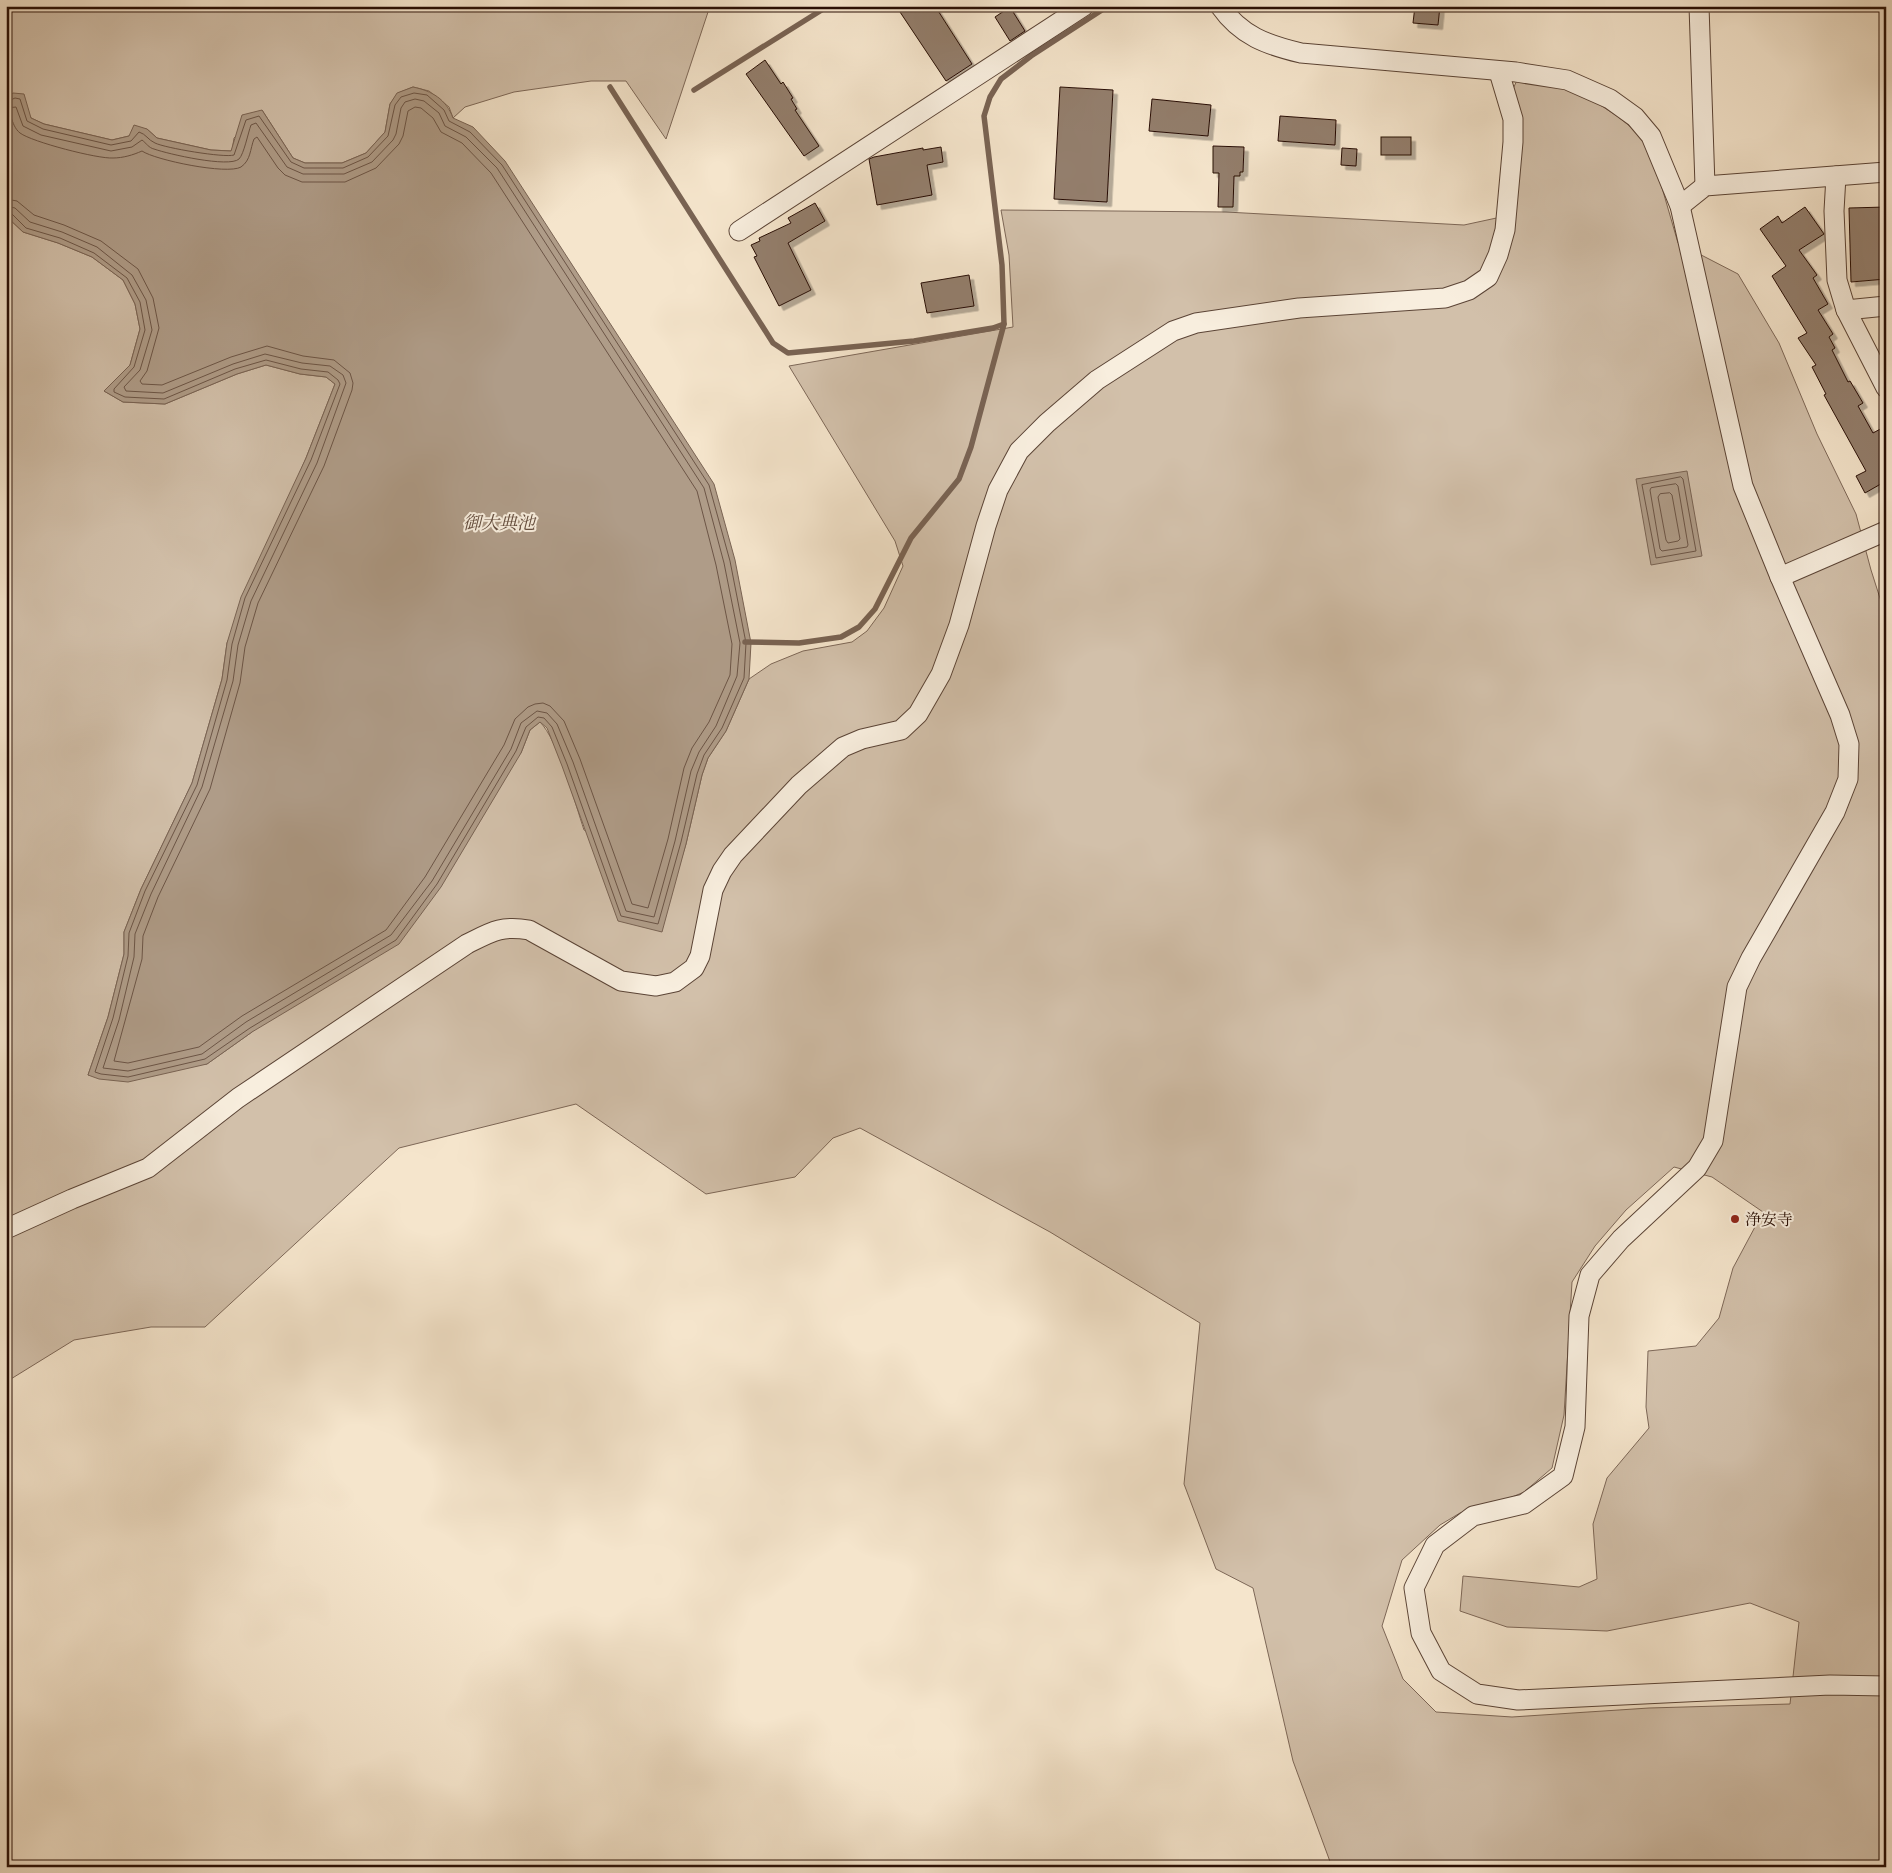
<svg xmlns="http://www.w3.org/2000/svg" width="1892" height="1873" font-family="'IM FELL Double Pica','Noto Serif JP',serif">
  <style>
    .green { fill: #d2c0aa; stroke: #7d6757; fill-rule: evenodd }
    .water { fill: #af9c88; stroke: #796353 }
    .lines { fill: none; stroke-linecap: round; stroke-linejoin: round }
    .shore { stroke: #6c5546; stroke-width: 1 }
    .stream { stroke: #796353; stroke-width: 5.5 }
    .building { fill: #937e6c; stroke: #280e04; filter: url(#shadow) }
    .minor-casing { stroke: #5b4436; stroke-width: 21 }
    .minor { stroke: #f8eede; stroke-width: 19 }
    .poi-dot { fill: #8f2418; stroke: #f8eede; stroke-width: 2 }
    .labels { text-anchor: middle; stroke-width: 4; stroke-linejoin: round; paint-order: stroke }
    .poi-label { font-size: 16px; fill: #280e04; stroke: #f8eede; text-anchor: start }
    .water-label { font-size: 18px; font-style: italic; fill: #654e3f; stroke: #f8eede }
  </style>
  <defs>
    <filter id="shadow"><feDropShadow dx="4.5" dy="4.5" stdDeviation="0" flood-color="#0004"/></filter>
  </defs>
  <rect width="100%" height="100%" fill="#f5e5cc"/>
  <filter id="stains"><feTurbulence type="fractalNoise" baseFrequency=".004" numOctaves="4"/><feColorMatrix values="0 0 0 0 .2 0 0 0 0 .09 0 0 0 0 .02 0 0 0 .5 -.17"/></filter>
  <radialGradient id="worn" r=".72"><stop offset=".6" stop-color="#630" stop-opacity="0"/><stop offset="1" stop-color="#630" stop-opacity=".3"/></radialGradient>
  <g class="green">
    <path d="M6,6h704l-44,133 -40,-58h-35l-77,11 -49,15 -12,11 -4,-11 -20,-16 -16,-4 -15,6 -8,11 -5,28 -19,21 -24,10h-37l-12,-5 -31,-48 -28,28 -2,13 -21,-1 -54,-12 -10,-9 -18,7 -17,4 -68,-16 -13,-6 -18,-25 -7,6z"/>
    <path d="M1518,78l39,6 28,11 32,21 25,20 14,31 22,76 60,31 41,69 38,91 39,80 15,56 15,47v1250h-18l-34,-5 -13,5h-489l-39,-106 -40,-173 -37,-19 -32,-85 16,-161 -150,-91 -190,-104 -27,10 -38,39 -89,17 -130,-90 -177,44 -194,179h-54l-77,13 -68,42v-1166l17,16 35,11 34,14 31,23 12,24 5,25 -10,36 -26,26 19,11 42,2 72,-30 29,-9 34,9 26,3 9,7 -29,74 -79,185 -5,36 -30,104 -51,106 -17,43v22l-16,63 -20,58 119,-11 45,-32 269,-279 9,-23 10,-8c18,18 35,81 44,108l93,43 9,-29 16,-69 6,-17 18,-27 23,-52 22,-15 32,-13 49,-9 15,-11 17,-23 19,-42 -8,-25 -106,-175 224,-39 -4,-72 -8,-45 225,2 238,13 51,-11 -2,-125zM1674,1167l38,10 51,35 -30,56 -14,50 -23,28 -48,5 -2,56 3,21 -42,50 -14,46 4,55 -18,8 -116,-11 -3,35 47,16 100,4 143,-28 49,19 -9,82 -141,4 -137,9 -76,-5 -33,-33 -21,-53 20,-66 38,-35 20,-12 38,-10 26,-11 28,-24 12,-53 8,-133 23,-36 31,-36z"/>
  </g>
  <g class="water">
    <path d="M413,87c19,4 33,12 40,31l20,9 32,34 209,323 21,76 16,83 -2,36 -23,52 -18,27 -6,17 -16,69 -24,88 -44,-11 -56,-155 -15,-38 -7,-6 -10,8 -9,23 -80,134 -42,57 -147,88 -45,32 -79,18 -29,-3 -11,-4 20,-58 16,-63v-22l17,-43 51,-106 30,-104 5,-36 14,-46 65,-139 29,-74 -9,-7 -26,-3 -34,-9 -29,9 -72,30 -42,-2 -19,-11 26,-26 10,-36 -5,-25 -12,-24 -31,-23 -34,-14 -35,-11 -17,-16v-117l7,-6 11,1 7,24 13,6 68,16 17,-4 5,-11 13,4 10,9 54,12 20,1 11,-36 20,-5 31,48 12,5h37l24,-10 19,-21 5,-28 7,-11z"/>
    <path d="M1687,471l15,85 -51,9 -15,-86z"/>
  </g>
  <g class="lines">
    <g class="shore">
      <path d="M6,102l9,-4 5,1 7,22 16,8 68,16 20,-4 8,-9c7,2 9,8 16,11 10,5 69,15 79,12l12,-35 13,-4 32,46 13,6h39l25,-11 20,-21 7,-31 6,-8 13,-4 13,2 17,15 5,11 21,11 32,33 207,320 21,76 16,82 -2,35 -22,50 -18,27 -7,19 -16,68 -23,82 -37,-8 -54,-152 -15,-37 -8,-9 -6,-1 -12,10 -10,24 -79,133 -41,56 -146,88 -45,31 -77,18 -27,-3 -6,-2 18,-54 15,-62 1,-23 16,-42 52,-106 30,-105 5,-36 13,-46 66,-138 29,-76 -2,-4 -10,-8 -27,-3 -35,-9 -31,9 -71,30 -39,-2 -11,-5v-3l20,-22 11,-37 -5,-28 -13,-24 -33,-25 -34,-15 -34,-10 -15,-15 -5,-1"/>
      <path d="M6,108l10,-1 7,19 18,9 70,16 21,-4 10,-7c4,3 7,8 12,9 14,5 75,19 85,10 5,-5 9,-26 12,-34l5,-2 31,44 16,7h41l28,-12 21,-22 3,-6 5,-26 4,-6 10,-3 9,2 15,12 6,13 21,11 31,31 207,320 20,75 16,80 -3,33 -21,50 -17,26 -8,19 -16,70 -21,76 -28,-6 -53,-149 -16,-38 -10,-11 -10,-2 -16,12 -10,26 -79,132 -41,54 -145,87 -44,32 -74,17 -25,-3 16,-48 15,-63 1,-23 16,-40 51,-107 31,-106 5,-36 13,-44 66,-138 29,-80 -3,-8 -13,-9 -28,-3 -37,-9 -32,10 -70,29 -37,-2 -2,-4 16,-17 12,-40 -6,-30 -14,-25 -35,-28 -35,-15 -32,-10 -15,-14 -9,-2"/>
      <path d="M6,116l5,1c2,6 4,12 9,16 12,9 78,26 93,25 10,0 20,-3 29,-7 13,9 85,24 99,16 10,-7 9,-18 13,-28l3,-2 21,31 7,7 17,7h43l31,-14 23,-24 4,-8 5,-25 7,-4 6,1 12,10 8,14 21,11 29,30 206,318 19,74 16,79 -2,31 -21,47 -17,26 -8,20 -16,71 -20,69 -16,-4 -52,-145 -16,-38 -14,-15 -7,-3 -8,1 -7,3 -13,12 -11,26 -79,132 -39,53 -144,86 -43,31 -71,16 -14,-2 28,-102 1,-23 15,-39 52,-108 30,-106 5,-36 13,-44 66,-137 28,-76 1,-7 -3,-10 -16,-13 -31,-4 -36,-10 -36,11 -69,28 -20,-1 -2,-3 7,-10 12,-43 -6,-30 -15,-29 -37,-28 -37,-16 -30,-10 -17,-14 -11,-2"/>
      <path d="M1681,477l2,2 13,72 -40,7 -14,-73z"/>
      <path d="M1676,484l2,2 10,59 -1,2 -25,4 -2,-2 -10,-59 1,-2z"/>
      <path d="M1670,493l2,2 8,44 -2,2 -10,2 -2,-3 -8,-43 2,-3z"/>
    </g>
    <g class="stream">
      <path d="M610,87l163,256 15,10 126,-12 79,-13 11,-4"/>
      <path d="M694,90l134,-84"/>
      <path d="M745,642l54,1 42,-6 18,-10 16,-18 36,-71 48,-59 12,-32 33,-123 -2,-59 -18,-149 6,-19 11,-18 30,-23 77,-50"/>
    </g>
  </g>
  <g class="building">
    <path d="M896,6h39l37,58 -26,17z"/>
    <path d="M1415,6h25l-2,19 -25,-2z"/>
    <path d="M1010,7l15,24 -15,10 -15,-24z"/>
    <path d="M765,60l16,24 2,-2 10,16 -2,1 6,10 -2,1 24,36 -15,10 -58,-82z"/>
    <path d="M1060,87l53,3 -6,112 -53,-3z"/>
    <path d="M1152,99l59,6 -3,31 -59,-5z"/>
    <path d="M1280,116l56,4 -1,25 -57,-4z"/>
    <rect x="1381" y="137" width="30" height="18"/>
    <path d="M1213,146l31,1 -1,25h-3v4h-6l-1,31h-15l1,-34h-6z"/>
    <path d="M941,147l2,15 -16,3 5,30 -55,10 -8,-46 5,-2 49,-9v2z"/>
    <path d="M1342,148l15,1 -1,17 -15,-1z"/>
    <path d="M815,203l10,18 -37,22 23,47 -32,16 -25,-49 3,-1 -6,-11 9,-4 -1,-3 32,-15 -3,-5z"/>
    <path d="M1805,207l19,27 -25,16 18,25 -4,3 15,26 -10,6 15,24 -4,3 6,11 -3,2 16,32 2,-1 13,22 -5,3 15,27 13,-7v55l-21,12 -9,-17 10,-5 -42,-76 2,-1 -14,-27 4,-2 -18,-27 9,-5 -35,-57 14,-10 -26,-37 18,-13 4,7z"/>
    <path d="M1886,207v72l-35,3 -2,-74z"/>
    <path d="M969,275l5,31 -47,7 -6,-30z"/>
  </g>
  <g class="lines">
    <g class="minor-casing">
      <g id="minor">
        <path d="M1220,6c21,30 47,39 81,47l215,19 51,8 43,19 25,18 16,19 29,70 63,280 37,91 60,138 9,29 -1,35 -13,33 -84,146 -14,29 -24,154 -16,27 -76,71 -31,36 -11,41 -4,111 -12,49 -39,28 -51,12 -38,29 -21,43 7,45 20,38 36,23 41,6 312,-15 56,1"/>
        <path d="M1699,6l6,180"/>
        <path d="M1836,176l-2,35 3,69 9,30 40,78"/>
        <path d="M1680,206l25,-20 181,-14"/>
        <path d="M739,231l345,-225"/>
        <path d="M1846,310l40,-4"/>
        <path d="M1780,577l106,-46"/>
        <path d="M6,1229l66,-30 76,-31 90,-70 229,-154c24,-12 34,-19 62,-14l92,51 35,5 19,-4 19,-14 6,-12 13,-66 9,-19 11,-16 66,-70 44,-38 19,-8 39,-9 17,-16 23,-40 18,-49 27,-99 12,-36 21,-39 28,-28 50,-43 76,-49 23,-8 103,-15 146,-10 24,-8 19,-13 10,-22 7,-25 8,-88v-23l-14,-47"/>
      </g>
    </g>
    <use href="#minor" class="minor"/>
  </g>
  <circle class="poi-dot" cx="1735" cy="1219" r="5"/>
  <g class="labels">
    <g class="poi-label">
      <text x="1745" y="1225">浄安寺</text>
    </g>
    <g class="water-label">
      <text x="499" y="529">御大典池</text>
    </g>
  </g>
  <rect width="1892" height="1873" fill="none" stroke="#f5e5cc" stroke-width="25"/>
  <rect x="8" y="8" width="1877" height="1858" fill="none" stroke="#280e04" stroke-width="2.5"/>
  <rect x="12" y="12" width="1867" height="1848" fill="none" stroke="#280e04"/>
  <rect width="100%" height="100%" filter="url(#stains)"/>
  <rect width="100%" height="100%" fill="url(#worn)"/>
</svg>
